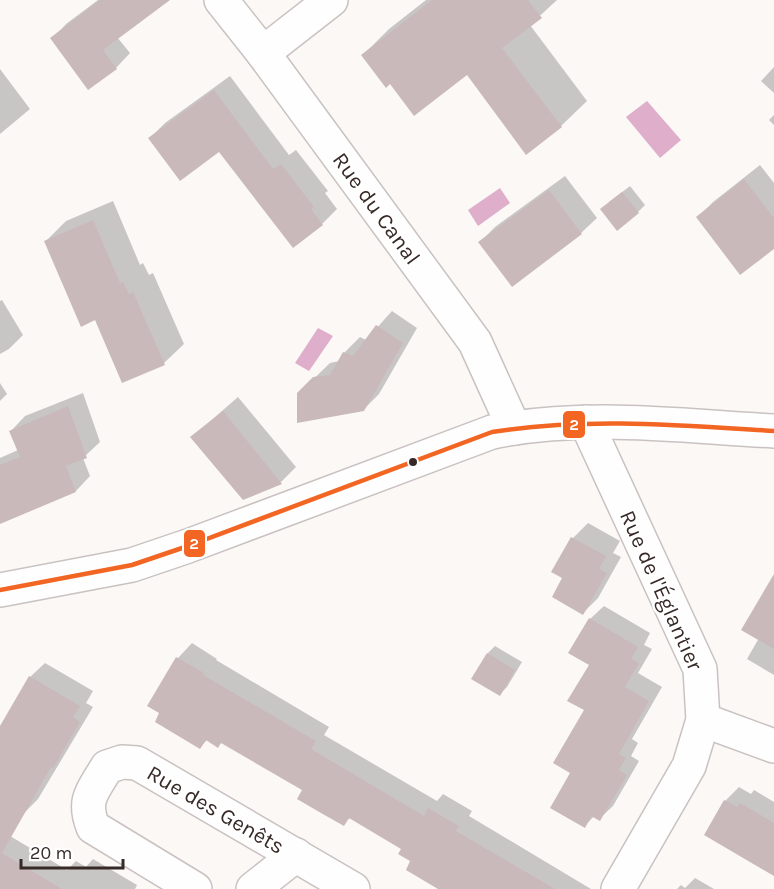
<svg xmlns="http://www.w3.org/2000/svg" width="774" height="889" font-family="Karla,sans-serif">
  <style>
    .water { fill: #deaecb }
    .shadow { fill: #0003 }
    .building { fill: #cab9bb }
    .lines { fill: none; stroke-linecap: round; stroke-linejoin: round }
    .minor-casing { stroke: #cac2c0; stroke-width: 36 }
    .minor { stroke: #fefefe; stroke-width: 33 }
    .bus-1-casing { stroke: #fff; stroke-width: 9 }
    .bus-1 { stroke: #f26522; stroke-width: 4.5 }
    .bus-dot { fill: #362926; stroke: #fff; stroke-width: 2 }
    .labels { text-anchor: middle; stroke-width: 5; stroke-linejoin: round; paint-order: stroke }
    .street-label { font-size: 22px; fill: #362926; stroke: #fff }
    .line-badge { stroke: #fff; stroke-width: 2 }
    .badge-label { font-size: 16px; text-anchor: middle; font-weight: bold; fill: #fff }
  </style>
  <rect width="100%" height="100%" fill="#fbf8f6"/>
  <g class="water">
    <path d="M647,101l34,39 -21,18 -34,-41z"/>
    <path d="M500,188l10,15 -32,23 -10,-16z"/>
    <path d="M318,328l15,8 -24,35 -14,-8z"/>
  </g>
  <g class="shadow">
    <path d="M98,0h67l-48,37 13,16 -14,15 -64,-29 14,-15z"/>
    <path d="M426,0h131l-27,25 57,76 -26,25 -93,-53 -78,9 -27,-27 26,-26z"/>
    <path d="M774,67v26l-13,-12z"/>
    <path d="M0,69l30,40 -30,25z"/>
    <path d="M230,76l59,79 7,-5 32,41 -3,2 12,16 -15,15 -102,-74 -70,-12 15,-15z"/>
    <path d="M774,115v10l-5,-5z"/>
    <path d="M760,165l14,18v64l-76,-30 15,-15z"/>
    <path d="M565,176l32,42 -16,15 -69,52 -32,-43 15,-15z"/>
    <path d="M630,186l15,19 -7,7 -29,-10z"/>
    <path d="M113,201l27,64 3,-2 6,12 4,-2 31,71 -20,19 -68,-45 -50,-77 20,-20z"/>
    <path d="M2,300l21,35 -14,14 -9,5v-53z"/>
    <path d="M392,311l25,17 -38,66 -15,15 -66,-15 32,-31 9,-2 5,-8 16,-16 6,3z"/>
    <path d="M0,383l7,11 -7,7z"/>
    <path d="M83,393l17,49 -17,16 7,18 -14,15 -76,31v-64l18,-8 -7,-19 14,-15z"/>
    <path d="M238,397l58,70 -15,15 -38,16 -51,-61z"/>
    <path d="M588,523l32,18 -7,12 8,4 -23,41 -15,15 -19,-35 -11,-6 20,-34z"/>
    <path d="M774,586v89l-27,-16 12,-21z"/>
    <path d="M604,606l46,27 -6,12 8,4 -14,24 24,14 -30,52 6,4 -7,13 8,5 -26,45 -14,13 -5,-3 -9,10 -13,-54 14,-62 5,-46 -1,-45z"/>
    <path d="M192,643l25,16 -1,1 113,67 -5,8 113,66 6,-7 29,17 -3,5 122,73h-149l-39,-40 -52,-32 -8,7 -39,-34 -82,-48 -15,-2 -7,7 -39,-34 -12,-7 29,-48z"/>
    <path d="M495,646l27,16 -15,25 -7,7 -12,-41z"/>
    <path d="M45,663l48,28 -7,12 7,4 -55,92 -14,14 -24,-14v-71l30,-51z"/>
    <path d="M739,787l12,7 3,-4 20,12v72l-49,-73z"/>
    <path d="M0,830l67,40 9,-9 10,6 7,-8 44,26 -2,4h-135z"/>
    <path d="M695,878l19,11h-37l4,-4 4,3z"/>
  </g>
  <g class="building">
    <path d="M100,0h70l-67,50 14,19 -29,21 -38,-52z"/>
    <path d="M432,0h96l14,18 -40,30 60,79 -36,28 -59,-80 -53,41 -24,-32 -4,4 -25,-33z"/>
    <path d="M214,90l59,79 8,-5 33,43 -3,2 12,16 -30,23 -74,-96 -39,29 -32,-43z"/>
    <path d="M744,179l30,39v31l-34,26 -44,-58z"/>
    <path d="M549,190l33,44 -70,53 -34,-45z"/>
    <path d="M622,192l17,21 -22,18 -17,-22z"/>
    <path d="M93,220l27,63 3,-1 6,12 4,-2 32,73 -43,18 -27,-63 -14,7 -37,-86z"/>
    <path d="M376,325l27,18 -39,68 -67,12v-30l16,-16 17,-2 13,-23 10,4z"/>
    <path d="M68,406l19,52 -21,8 10,26 -76,32v-59l20,-8 -11,-26z"/>
    <path d="M223,411l59,73 -39,16 -53,-63z"/>
    <path d="M571,537l35,19 -7,13 8,4 -24,42 -31,-18 10,-19 -11,-6z"/>
    <path d="M774,574v75l-33,-19z"/>
    <path d="M589,618l49,29 -7,12 8,4 -14,24 24,14 -30,53 7,4 -7,12 8,5 -27,46 -9,-5 -6,12 -35,-20 20,-35 -17,-10 31,-53 -17,-9 22,-36 -21,-12z"/>
    <path d="M487,653l28,17 -15,26 -29,-17z"/>
    <path d="M176,657l28,16 -1,2 113,66 -5,8 113,67 4,-8 31,18 -3,5 99,58h-117l-32,-19 4,-9 -12,-7 3,-5 -52,-31 -5,8 -23,-13 -24,-14 5,-9 -81,-47 -3,5 -12,-8 -6,9 -45,-27 4,-9 -12,-7z"/>
    <path d="M29,676l51,30 -7,11 7,5 -27,46 -2,-1 -49,86 60,36h-62v-163z"/>
    <path d="M724,800l13,7 3,-4 34,20v53l-70,-41z"/>
  </g>
  <g class="lines">
    <g class="minor-casing">
      <g id="minor">
        <path d="M221,0l42,53 212,289 39,86"/>
        <path d="M263,53l68,-53"/>
        <path d="M586,422l114,247 3,51 -14,46 -71,123"/>
        <path d="M0,590l132,-25 56,-19 304,-114c92,-19 189,-6 282,-1"/>
        <path d="M703,720l71,26"/>
        <path d="M195,889l-102,-62c-11,-28 0,-36 14,-60l15,-5 15,1 216,126"/>
        <path d="M253,889l43,-34"/>
      </g>
    </g>
    <use href="#minor" class="minor"/>
    <g class="bus-1-casing">
      <path id="bus-1" d="M0,590l132,-25 56,-19 304,-114c94,-15 187,-7 282,-1"/>
    </g>
    <use href="#bus-1" class="bus-1"/>
  </g>
  <circle class="bus-dot" cx="413" cy="462" r="5"/>
  <g class="labels">
    <g class="street-label">
      <text transform="translate(377 208) rotate(54)" y="8">Rue du Canal</text>
      <text transform="translate(662 590) rotate(66)" y="8">Rue de l'Églantier</text>
      <text transform="translate(216 809) rotate(30)" y="8">Rue des Genêts</text>
    </g>
  </g>
  <g class="line-badge">
    <rect x="562" y="410" width="24" height="29" rx="6" fill="#f26522"/>
    <rect x="183" y="529" width="23" height="29" rx="6" fill="#f26522"/>
  </g>
  <g class="badge-label">
    <text x="574" y="430">2</text>
    <text x="194" y="549">2</text>
  </g>
  <path d="M21 859v9h102v-9" fill="none" stroke="#362926" stroke-width="3"/>
  <text x="30" y="859" font-size="18" fill="#362926" stroke="#ffffff" stroke-width="4.5" paint-order="stroke">20 m</text>
</svg>
